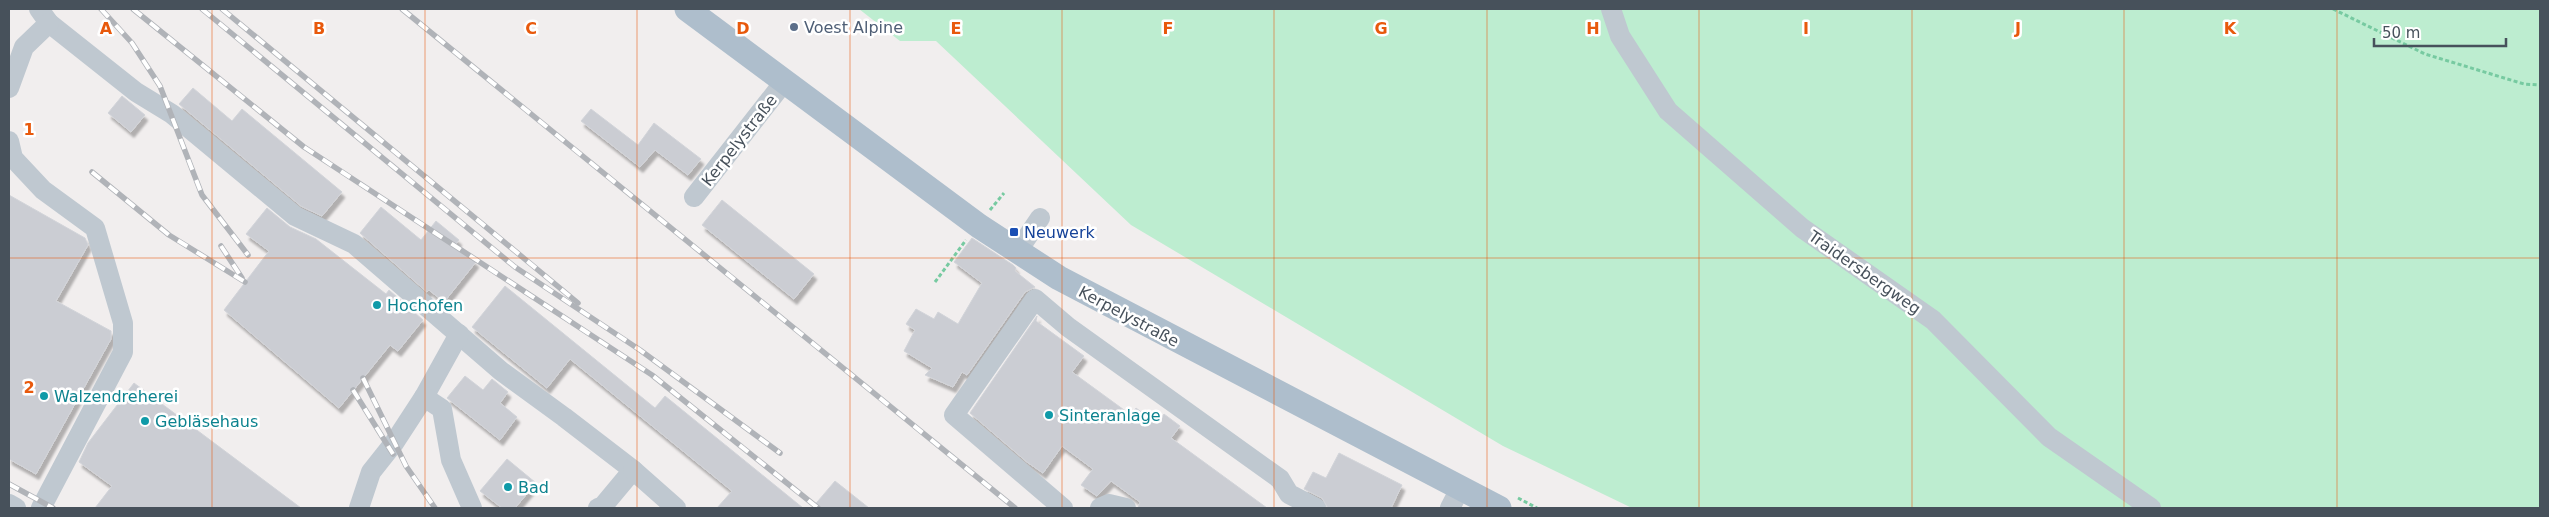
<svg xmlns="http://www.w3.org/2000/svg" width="2549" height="517" font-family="'DejaVu Sans',sans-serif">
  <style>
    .green { fill: #bdedd0 }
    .building { fill: #cbcdd3; stroke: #d2d4d9; filter: url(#shadow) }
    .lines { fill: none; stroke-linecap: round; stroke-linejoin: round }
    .path { stroke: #77caa1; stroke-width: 3; stroke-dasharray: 4 2.5; stroke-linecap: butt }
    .minor { stroke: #bfc8d0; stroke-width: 20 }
    .major { stroke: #aebecc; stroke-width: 25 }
    .rail-casing { stroke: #b0b3b8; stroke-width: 5.5 }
    .rail { stroke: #fff; stroke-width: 4; stroke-dasharray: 11; stroke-linecap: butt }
    .grid { fill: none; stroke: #e8590c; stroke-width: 1; stroke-opacity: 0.55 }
    .service-dot { fill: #5c6f8a; stroke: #fff; stroke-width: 2 }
    .transit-dot { fill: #1a4fb4; stroke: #fff; stroke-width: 2 }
    .culture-dot { fill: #0f9aa8; stroke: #fff; stroke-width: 2 }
    .labels { text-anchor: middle; stroke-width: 5; stroke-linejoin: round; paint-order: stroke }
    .service-label { font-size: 16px; fill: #4e5e75; stroke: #fff; text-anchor: start }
    .street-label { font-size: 16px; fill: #47515b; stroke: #fff }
    .transit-label { font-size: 16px; fill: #164399; stroke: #fff; text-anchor: start }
    .culture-label { font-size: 16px; fill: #0d838f; stroke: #fff; text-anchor: start }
    .grid-label { font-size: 16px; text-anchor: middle; font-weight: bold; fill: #e8590c; stroke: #fff; stroke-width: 5; stroke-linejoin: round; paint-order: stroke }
  </style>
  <defs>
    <filter id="shadow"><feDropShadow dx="3" dy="5.5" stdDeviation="1" flood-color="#0004"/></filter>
  </defs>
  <rect width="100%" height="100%" fill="#f1eeee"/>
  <path class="green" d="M859,9h1681v499h-908l-129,-62 -372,-221 -195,-184h-36z"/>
  <g class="building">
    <path d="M193,88l39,33 10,-12 100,83 -20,24 -21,-10 -122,-102z"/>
    <path d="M122,96l23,19 -14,17 -23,-19z"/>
    <path d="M591,109l47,36 16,-22 47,36 -13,16 -33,-25 -15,17 -59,-46z"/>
    <path d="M9,195l76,43 3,7 -32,56 55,30v8l-75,135 -27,-15z"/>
    <path d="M722,200l92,74 -20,25 -92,-74z"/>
    <path d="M381,207l40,33 15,-19 23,19 -4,5 21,17 -32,40 -15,-12 -2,2 -67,-59z"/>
    <path d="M267,208l23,19 26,12 70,55 3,-4 34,30 -25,31 -8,-6 -51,63 -115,-98 45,-59 -23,-17z"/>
    <path d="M972,238l41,27 3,3 -1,3 20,16 -10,5 -58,83 -5,-3 -9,15 -28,-12 7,-7 -28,-17 11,-21 -9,-6 10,-15 18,10 4,-7 20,12 24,-41 -28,-21z"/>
    <path d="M505,286l150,122 10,-12 138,112h-86l15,-17 -162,-132 -23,29 -75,-61z"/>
    <path d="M1037,316l-1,5 48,35 -12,16 59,43 5,-7 21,16 7,-10 16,12 -9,12 96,70h-129l2,-6 -29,-21 -14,15 -16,-11 12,-16 -31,-23 -19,27 -16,-11 -57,-49z"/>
    <path d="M465,376l18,14 9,-11 16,13 -8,11 17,14 -17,23 -53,-42z"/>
    <path d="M134,383l167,125h-206l17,-22 -33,-24 9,-19z"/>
    <path d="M1339,453l63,32 -11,23h-63l-6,-10 -18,-9 9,-17 13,6z"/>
    <path d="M507,459l29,24 -21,25h-13l-22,-17z"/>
    <path d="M835,481l34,27h-57z"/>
  </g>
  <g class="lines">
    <g class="path">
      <path d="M2333,9l92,45 99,30 16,1"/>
      <path d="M990,210l14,-17"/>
      <path d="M935,282l31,-42"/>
      <path d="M1518,498l19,10"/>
    </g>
    <g class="minor">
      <path d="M39,9l10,14 87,69 36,22 123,102 59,28 147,127 63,46 69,53 -30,36 -5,2"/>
      <path d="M1611,9l9,27 48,75 134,117 131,92 116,117 102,71"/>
      <path d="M9,88l15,-41 25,-24"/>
      <path d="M9,141l4,17 30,32 52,38 28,95v29l-82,156"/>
      <path d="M694,197l90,-115"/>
      <path d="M1017,252l23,-34"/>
      <path d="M424,397l35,-63"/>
      <path d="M633,470l43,38"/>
      <path d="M9,504l7,4"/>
      <path d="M359,508l12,-36 23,-29 30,-46 18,12 9,51 21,48"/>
      <path d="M1063,508l-109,-93 81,-116 33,28 212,152 9,15 27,14"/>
      <path d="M1100,508l9,-4 17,4"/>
      <path d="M1450,508l11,-21"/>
    </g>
    <path class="major" d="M687,9l292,217 80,52 440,230"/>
    <g class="rail-casing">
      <g id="rail">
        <path d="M101,9l31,34 28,43 42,109 46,60"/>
        <path d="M133,9l171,138 348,228 166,133"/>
        <path d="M202,9l313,258 125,83 140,103"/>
        <path d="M222,9l356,294"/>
        <path d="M402,9l613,499"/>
        <path d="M92,172l77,63 76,47"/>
        <path d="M221,246l21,32"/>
        <path d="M363,378l43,88 29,42"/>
        <path d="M353,390l40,64"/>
        <path d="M9,484l44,24"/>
      </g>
    </g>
    <use href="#rail" class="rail"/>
  </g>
  <path class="grid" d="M212,9v499M425,9v499M637,9v499M850,9v499M1062,9v499M1274,9v499M1487,9v499M1699,9v499M1912,9v499M2124,9v499M2337,9v499M9,258h2531"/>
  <circle class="service-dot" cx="794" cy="27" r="5"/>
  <rect class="transit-dot" x="1009" y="227" width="10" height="10" rx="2.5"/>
  <g class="culture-dot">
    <circle cx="377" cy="305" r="5"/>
    <circle cx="44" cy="396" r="5"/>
    <circle cx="1049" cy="415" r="5"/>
    <circle cx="145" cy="421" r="5"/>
    <circle cx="508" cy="487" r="5"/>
  </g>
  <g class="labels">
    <g class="service-label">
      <text x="804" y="33">Voest Alpine</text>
    </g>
    <g class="street-label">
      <text transform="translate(739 140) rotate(-52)" y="6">Kerpelystraße</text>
      <text transform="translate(1865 272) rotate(35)" y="6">Traidersbergweg</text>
      <text transform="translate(1129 316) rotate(28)" y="6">Kerpelystraße</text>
    </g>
    <g class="transit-label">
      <text x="1024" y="238">Neuwerk</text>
    </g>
    <g class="culture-label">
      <text x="387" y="311">Hochofen</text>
      <text x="54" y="402">Walzendreherei</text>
      <text x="1059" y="421">Sinteranlage</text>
      <text x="155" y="427">Gebläsehaus</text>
      <text x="518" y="493">Bad</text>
    </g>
  </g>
  <g class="grid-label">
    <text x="106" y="34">A</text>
    <text x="319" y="34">B</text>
    <text x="531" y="34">C</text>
    <text x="743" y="34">D</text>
    <text x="956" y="34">E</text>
    <text x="1168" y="34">F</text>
    <text x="1381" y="34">G</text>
    <text x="1593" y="34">H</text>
    <text x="1806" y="34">I</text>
    <text x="2018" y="34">J</text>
    <text x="2230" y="34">K</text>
    <text x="29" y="135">1</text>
    <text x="29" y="393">2</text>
  </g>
  <rect width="2549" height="517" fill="none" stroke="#47515b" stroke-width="20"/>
  <path d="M2374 38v8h132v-8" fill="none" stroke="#47515b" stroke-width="2.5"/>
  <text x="2382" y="38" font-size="15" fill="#47515b" stroke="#ffffff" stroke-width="4" paint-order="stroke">50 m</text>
</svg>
